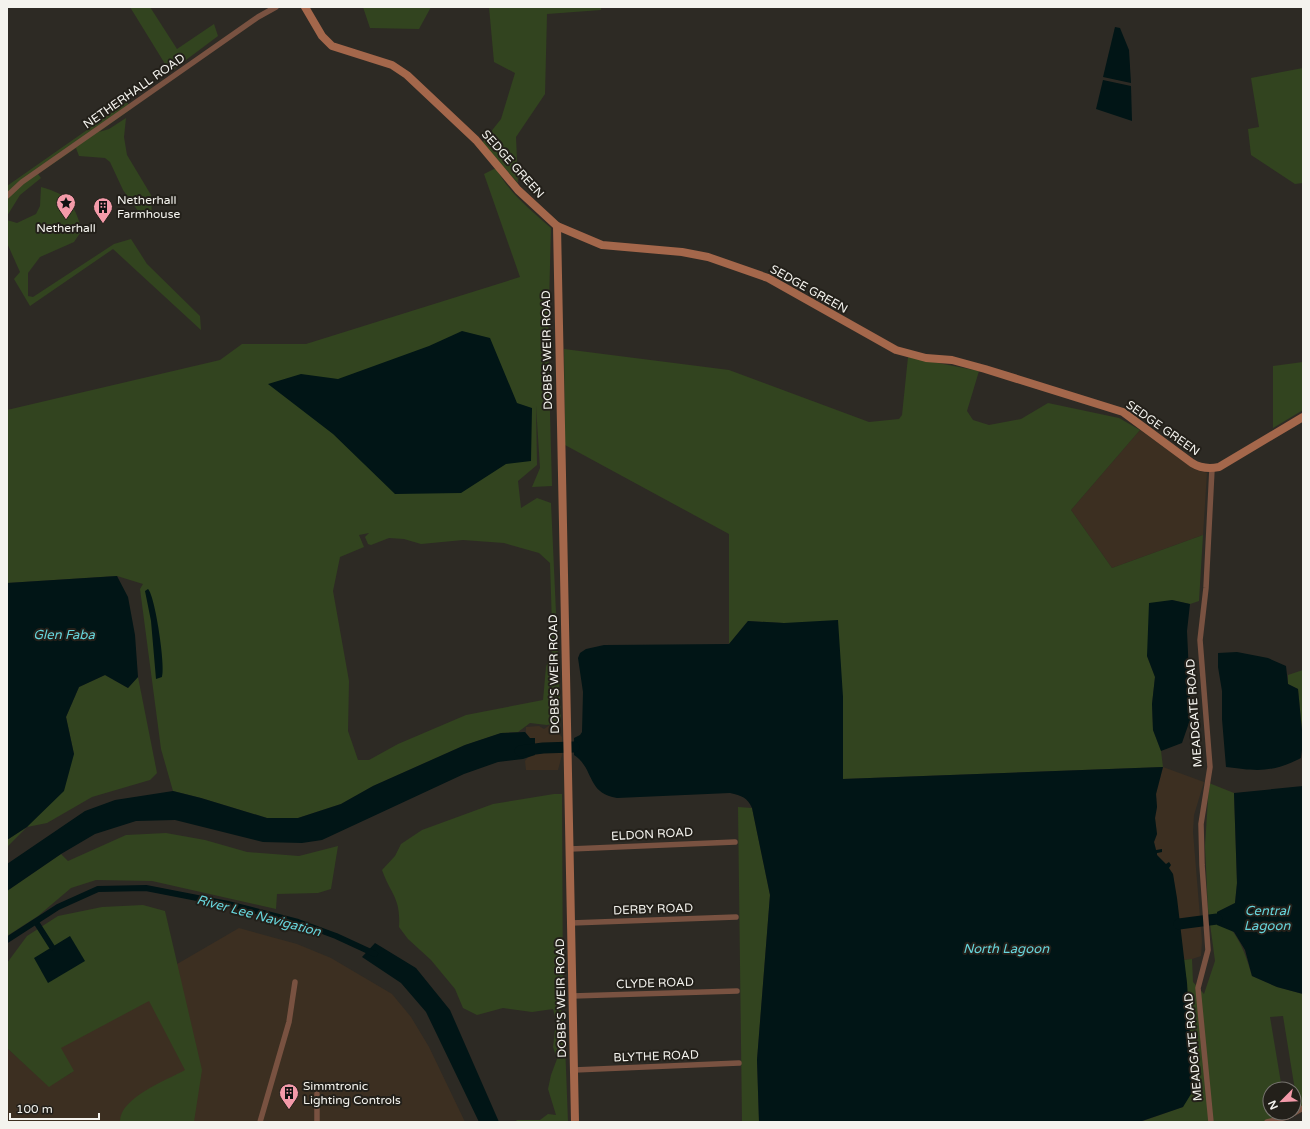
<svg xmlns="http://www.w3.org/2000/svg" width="1310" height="1129" font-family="'Varela Round',sans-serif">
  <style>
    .industrial { fill: #3c2f21 }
    .green { fill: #32441f; fill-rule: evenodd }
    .water { fill: #011516 }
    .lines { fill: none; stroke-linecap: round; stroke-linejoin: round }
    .canal { stroke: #011516; stroke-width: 6 }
    .river { stroke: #011516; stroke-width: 11 }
    .street { stroke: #795241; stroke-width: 5.5 }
    .secondary { stroke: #a4674b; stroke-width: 8 }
    .labels { text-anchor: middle; stroke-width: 4; stroke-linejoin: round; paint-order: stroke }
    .street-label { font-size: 12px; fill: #f4f3ee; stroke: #23201a }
    .poi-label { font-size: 12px; fill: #f4f3ee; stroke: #23201a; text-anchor: start }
    .water-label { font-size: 13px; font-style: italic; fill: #67d5dc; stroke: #23201a }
  </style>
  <rect width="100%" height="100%" fill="#2d2a24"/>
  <g class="industrial">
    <path d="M1140,430l54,39 13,4 -4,62 -91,33 -41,-58z"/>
    <path d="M550,725l8,1v7l4,4v18l-4,15h-32l-1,-9 4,-5 6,-1 -1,-10 -8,-12v-6l13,-1 5,3z"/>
    <path d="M1163,767l41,15 -10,33 -1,17 9,109 -1,15 -9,3 -9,1 -10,-86 -16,-19v-2l5,-1v-1l-6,-1 -2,-8 3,-8 -2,-16 2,-11 -1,-13z"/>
    <path d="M239,928l58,16 34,14 61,36 19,23 18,30 36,75h-458v-74l42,38 22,-13 -21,-35z"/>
  </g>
  <g class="green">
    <path d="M130,7h20l27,42 37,-25 4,12 -48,36z"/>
    <path d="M363,7h68l-12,22 -49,-1z"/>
    <path d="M489,7h112v3l-54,4 -2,80 -29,43 2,46 -36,-40 19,-24 14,-46 -21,-11z"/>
    <path d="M1303,68v115l-8,1 -44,-29 -3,-26 11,-2 -8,-49z"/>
    <path d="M127,102l4,7 -32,23 10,-3 17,-11 -2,19 3,18 24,40 1,21 -5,3 -9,-8 -15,-21 -13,-28 -5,-4 -26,-2 -3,-8 -38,26 3,4 -21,17 -13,21v-30z"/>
    <path d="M496,168c12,24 35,42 55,60l-3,112 4,146 -20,1 8,-19 -4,-62 1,59 -19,16 3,27 16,-10 14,5 10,219 -14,3 -17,-2 -12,9 -17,1 -36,12 -92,41 -32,18 -43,14h-31l-66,-20 -28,-7 -12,-42 -21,-160 3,-5 -26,-8 -110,7v-173l213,-50 22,-16h64l214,-67 -36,-103zM369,533l-4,4 3,7 3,1 18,-7 15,1 17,5 42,-4 41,3 35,10 11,10 2,62 -2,8 5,9 -9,25 -3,33 -77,15 -68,29 -29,16h-11l-10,-29 1,-50 -16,-90 7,-34 24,-10 -5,-12z"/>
    <path d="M41,187c29,8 32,16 41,43l-8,12 -34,15 -12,16v23l5,1 81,-53 17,-5 16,25 53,52 1,14 -88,-81 -83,57 -16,-27 6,-7 -13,-29v-23l10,3 19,-9 4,-8z"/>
    <path d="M564,349l165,21 140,52 30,-3 3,-4 6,-58 71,14 -12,40 6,9 16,5 32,-6 27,-16 71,15 21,12 -69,80 41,58 91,-33 -4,66 -9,3 -18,-4 -25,56 8,21 -3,27 1,26 8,21 2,16 -320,12v-82l-60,-74 -35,-2 -19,23v-110l-164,-89z"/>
    <path d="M1303,362v48l-30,18v-62z"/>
    <path d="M1303,670v71l-5,-52 -10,-5v-9z"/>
    <path d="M105,675l23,13 10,-11 19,96 -7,7 -58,17 -45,26 -20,4 -20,20v-7l20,-13 47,-73 -8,-37 13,-30z"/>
    <path d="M1209,783l25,10 3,90 -2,20 -18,9c21,24 26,33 35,64l25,11 26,7v113l-5,2 -15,-93 -13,1 12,72h-12v24h16v2l-20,7h-126l43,-15 7,-69 -3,-55 -4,-23 9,-1 1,23 11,12 11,-33 -7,-52 -3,-63z"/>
    <path d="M554,794h8l1,214h-3l4,8 4,106h-53l2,-2h23l8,-6 8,1 -8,-26 3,-14 6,-16 -4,-12 3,-26 -3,-12 -21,3 -29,-4 -26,7 -14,-7 -8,-19 -24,-29 -23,-21 -9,-12c2,-29 -8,-32 -17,-57l13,-14 6,-12 21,-14 71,-26z"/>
    <path d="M738,807l14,1 18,87 -13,165 2,62h-17z"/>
    <path d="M166,833l39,7 42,12 52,4 39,-10 -7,43 -13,4 -41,1 -1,15 -124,-28 -56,-1 -25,8 -33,28 -31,20v-45l54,-37 7,7 58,-26z"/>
    <path d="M143,905l22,6 37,159 -8,52h-74c-1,-24 47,-42 65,-52l-36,-69 -88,47 13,23 -25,16 -42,-39v-85l20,-27 31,-20 44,-9z"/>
  </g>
  <g class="water">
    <path d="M1115,27l5,1 9,22 2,33 -28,-6z"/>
    <path d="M1103,80l28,6 1,35 -36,-12z"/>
    <path d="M462,331l28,7 27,65 15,5 -1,53 -25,3 -45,29 -66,1 -62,-60 -65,-50 33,-10 37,5 91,-33z"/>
    <path d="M117,576l11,21 7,38 3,42 -10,11 -23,-13 -26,12 -13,30 8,37 -10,37 -37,36 -20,13v-257z"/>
    <path d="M148,589c7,6 18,79 14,88l-6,2 -5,-58 -6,-30z"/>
    <path d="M1172,600l18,4 -3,27 4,86 -9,26 -21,8 -8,-21 -1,-26 3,-27 -8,-21 2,-53z"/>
    <path d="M838,620l5,77v82l320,-12 -7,27 1,13 -2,11 2,16 -3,8 2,8 6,-1v3l-5,1v2l9,9 3,-2 2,3 -2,3 4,6 4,24 10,85 3,55 6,48 -13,21 -44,15h-380l-2,-62 13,-165 -18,-87c-5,-11 -10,-12 -22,-15l-113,5c-31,-5 -22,-29 -43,-43v-17l6,-3 2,-3 1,-40 -5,-34 2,-5 6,-4 18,-4 125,-1 19,-23 36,2z"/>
    <path d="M1237,652l31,6 18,8 2,18 10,5 5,52 -2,17c-29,15 -44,13 -75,9l-4,-48v-28l-4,-24v-14z"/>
    <path d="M525,732l5,6h5v7l-2,2 2,8 -12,4 -25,3 -34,12 -142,66 -20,3 -39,-1 -88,-22 -39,1 -41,13 -34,20 -54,37v-27l78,-53 30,-11 58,-9 28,7 66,20h31l43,-14 32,-18 92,-41 36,-12z"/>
    <path d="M1303,786v208l-26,-7 -25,-11 -7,-26 -11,-18 -17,-7v-13l18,-9 2,-20 -3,-90z"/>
    <path d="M70,936l15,25 -37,22 -14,-25z"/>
    <path d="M375,943l41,25 34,42 49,112h-20l-53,-110 -25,-29 -39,-26z"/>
  </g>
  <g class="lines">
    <g class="canal">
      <path d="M36,922l16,25"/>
      <path d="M7,940l51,-33 40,-18 48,-1 82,16 70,18 38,14 39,18"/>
    </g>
    <g class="river">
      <path d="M520,751l23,-3 31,-1"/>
      <path d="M1179,924l38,-5"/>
    </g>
    <g class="street">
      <path d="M7,196l15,-14 236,-165 18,-10"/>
      <path d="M570,849l165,-7"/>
      <path d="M571,923l165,-6"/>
      <path d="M572,996l165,-5"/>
      <path d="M574,1070l165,-7"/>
      <path d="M1294,1113l9,-5"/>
      <path d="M260,1122l29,-100 6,-40"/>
      <path d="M317,1122v-28"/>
      <path d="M1211,1122l-13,-134 10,-38 -6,-85 -1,-41 9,-57 -10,-127 6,-52 6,-119"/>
      <path d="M1267,1122l20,-5 7,-4"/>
    </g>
    <g class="secondary">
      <path d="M305,7l17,29 10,10 60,19 15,10 69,65 42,50 39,36 45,19 80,7 26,5 60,21 128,72 30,8 26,2 33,9 138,43 69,51c8,5 17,6 27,4l84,-50"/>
      <path d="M557,226l18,896"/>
    </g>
  </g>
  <defs>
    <g id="sight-pin" transform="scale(1)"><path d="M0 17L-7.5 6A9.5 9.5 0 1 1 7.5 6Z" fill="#f39aa9" stroke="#23201a"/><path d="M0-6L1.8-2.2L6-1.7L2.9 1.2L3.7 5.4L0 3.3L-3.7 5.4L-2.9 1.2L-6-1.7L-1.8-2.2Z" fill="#111"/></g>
    <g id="building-pin" transform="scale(1)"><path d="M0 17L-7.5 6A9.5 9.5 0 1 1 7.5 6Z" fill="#f39aa9" stroke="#23201a"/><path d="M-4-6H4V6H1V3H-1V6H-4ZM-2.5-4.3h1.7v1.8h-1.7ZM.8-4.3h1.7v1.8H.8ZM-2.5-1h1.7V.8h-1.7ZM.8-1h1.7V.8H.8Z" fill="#111"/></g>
  </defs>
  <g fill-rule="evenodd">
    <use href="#sight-pin" x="66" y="203"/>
    <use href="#building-pin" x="103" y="207"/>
    <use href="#building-pin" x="289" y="1093"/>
  </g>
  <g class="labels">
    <g class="street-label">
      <text transform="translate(134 91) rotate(-35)" y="4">NETHERHALL ROAD</text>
      <text transform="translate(513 164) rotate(48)" y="4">SEDGE GREEN</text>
      <text transform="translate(809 289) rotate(29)" y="4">SEDGE GREEN</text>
      <text transform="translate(547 350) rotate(-91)" y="4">DOBB'S WEIR ROAD</text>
      <text transform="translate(1163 428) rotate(35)" y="4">SEDGE GREEN</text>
      <text transform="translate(554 674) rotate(-91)" y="4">DOBB'S WEIR ROAD</text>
      <text transform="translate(1194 713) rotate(-94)" y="4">MEADGATE ROAD</text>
      <text transform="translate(652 834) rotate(-3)" y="4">ELDON ROAD</text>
      <text transform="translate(653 909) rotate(-2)" y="4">DERBY ROAD</text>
      <text transform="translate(655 983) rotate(-2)" y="4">CLYDE ROAD</text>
      <text transform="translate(561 998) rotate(-91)" y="4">DOBB'S WEIR ROAD</text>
      <text transform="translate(1193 1047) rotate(-95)" y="4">MEADGATE ROAD</text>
      <text transform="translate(656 1056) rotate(-2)" y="4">BLYTHE ROAD</text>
    </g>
    <g class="poi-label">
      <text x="117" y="204">Netherhall<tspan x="117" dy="14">Farmhouse</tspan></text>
      <text x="66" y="232" text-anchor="middle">Netherhall</text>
      <text x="303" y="1090">Simmtronic<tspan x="303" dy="14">Lighting Controls</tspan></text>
    </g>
    <g class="water-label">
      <text x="64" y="639">Glen Faba</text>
      <text x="1267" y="915">Central<tspan x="1267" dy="15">Lagoon</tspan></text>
      <text transform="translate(259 915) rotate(15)" y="5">River Lee Navigation</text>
      <text x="1006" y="953">North Lagoon</text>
    </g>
  </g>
  <rect width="1310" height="1129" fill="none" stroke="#f4f3ee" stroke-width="16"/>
  <g transform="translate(1282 1101) rotate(246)"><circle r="19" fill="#23201a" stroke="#77746f"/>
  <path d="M0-3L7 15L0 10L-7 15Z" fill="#f39aa9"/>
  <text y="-6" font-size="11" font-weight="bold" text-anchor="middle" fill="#f4f3ee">N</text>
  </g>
  <path d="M10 1113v6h89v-6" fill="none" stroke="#f4f3ee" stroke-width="2"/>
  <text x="16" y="1113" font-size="12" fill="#f4f3ee" stroke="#23201a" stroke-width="3" paint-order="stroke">100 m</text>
</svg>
